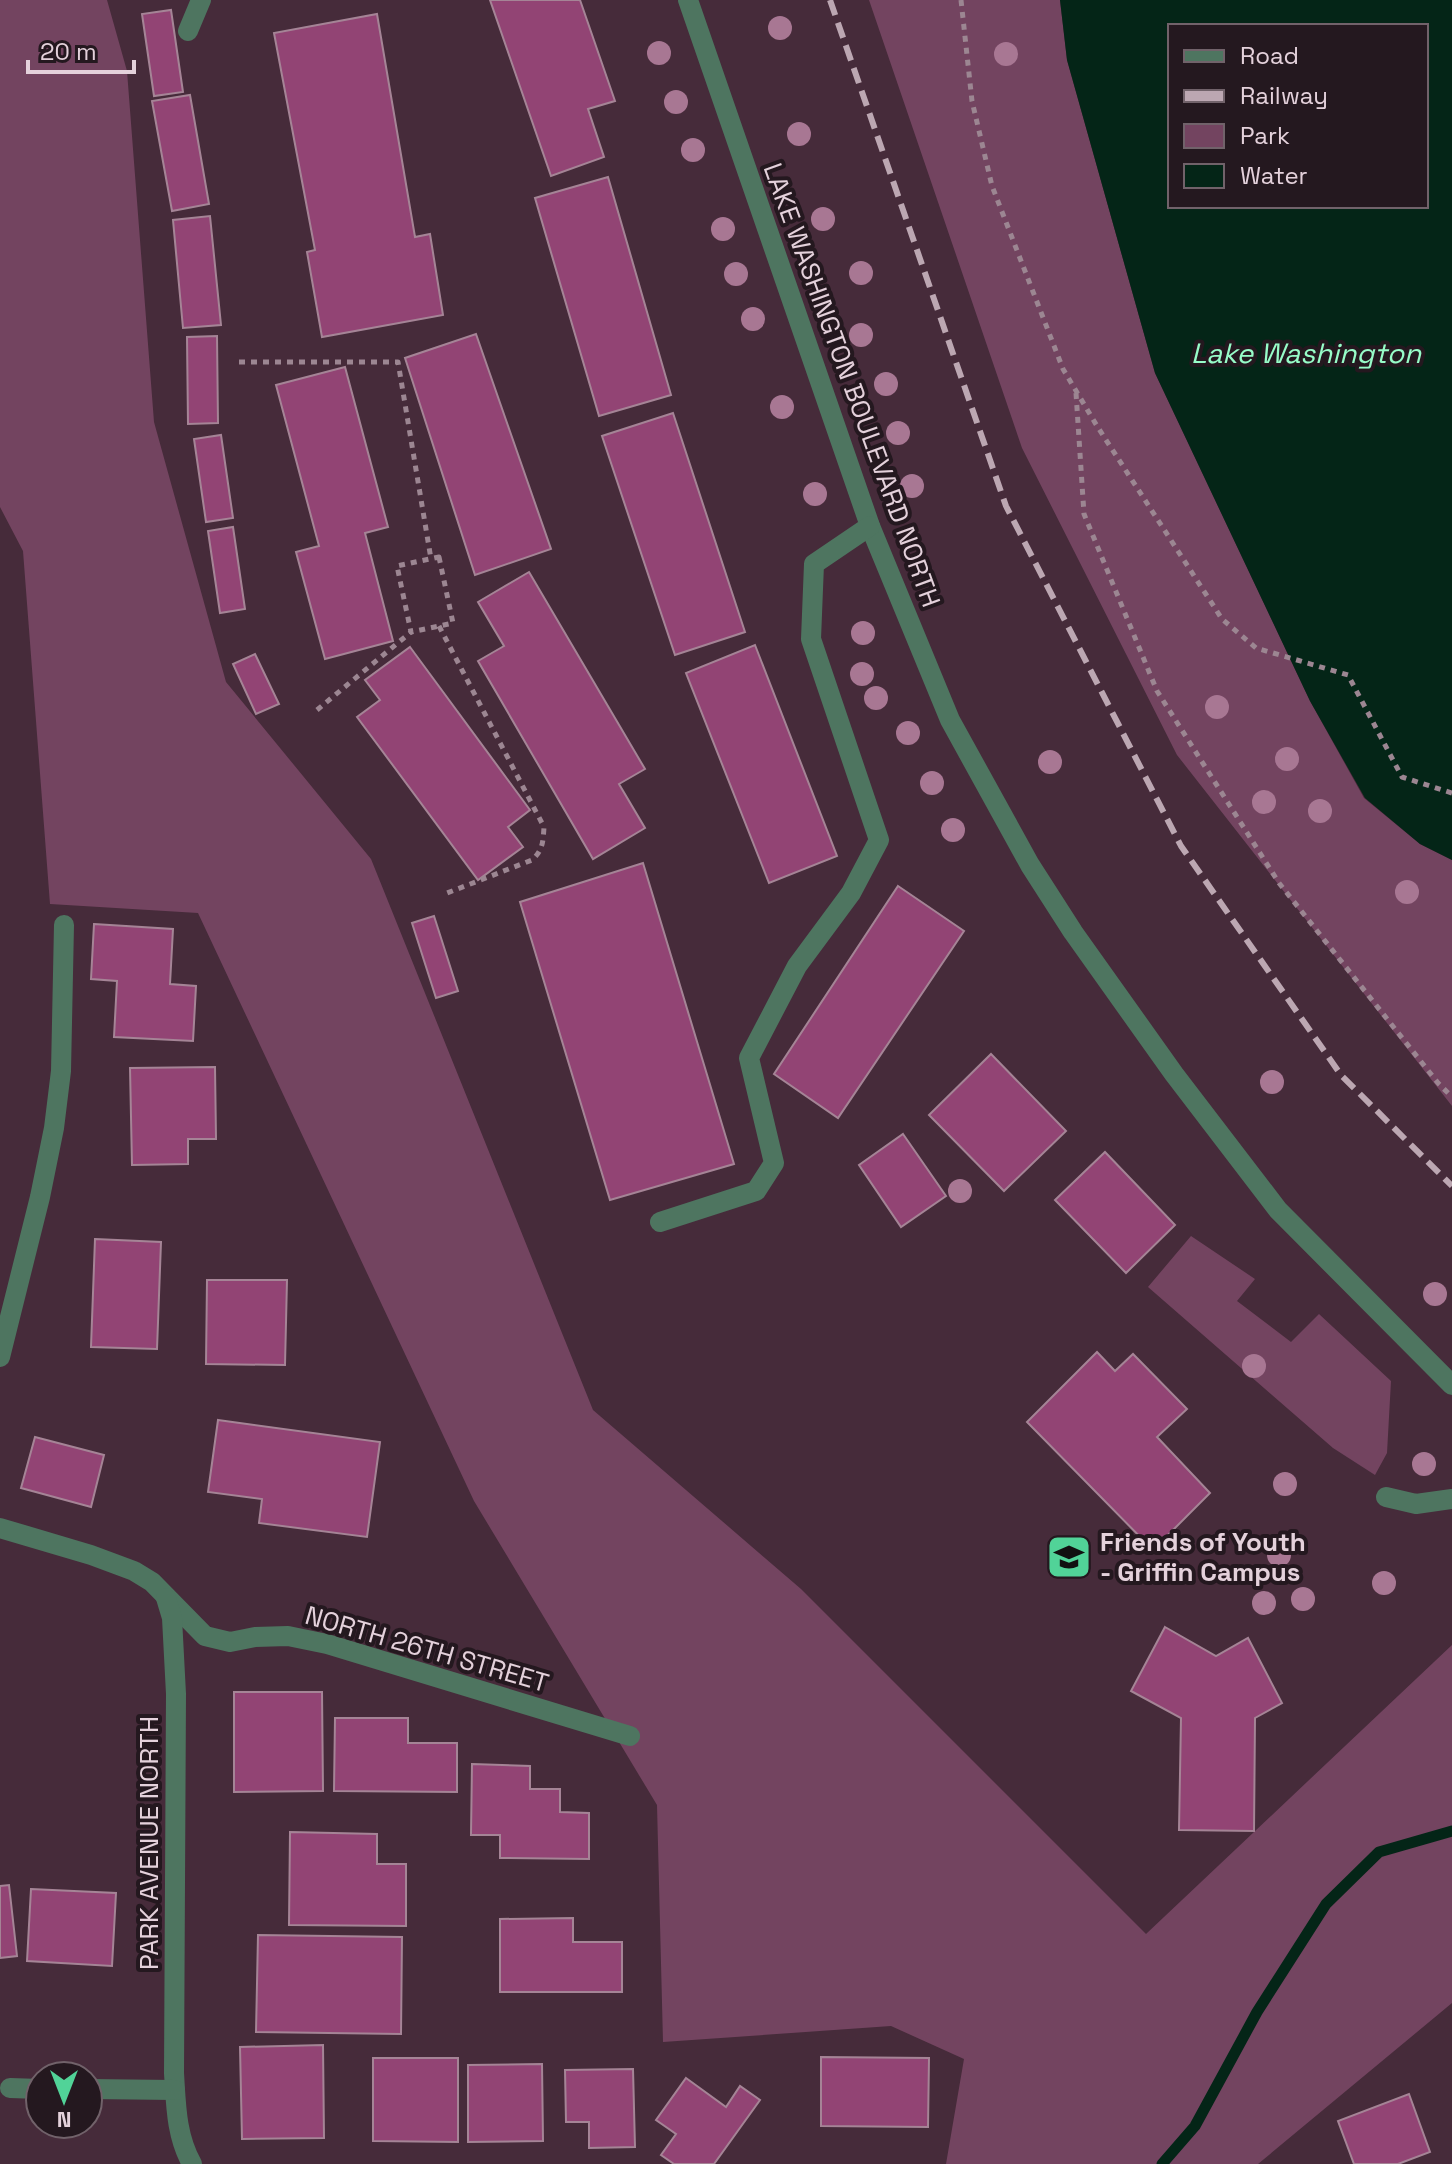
<svg xmlns="http://www.w3.org/2000/svg" width="1452" height="2164" font-family="'Space Grotesk',sans-serif">
  <style>
    .green { fill: #734460 }
    .water { fill: #042517; fill-rule: evenodd }
    .lines { fill: none; stroke-linecap: round; stroke-linejoin: round }
    .stream { stroke: #042517; stroke-width: 11 }
    .building { fill: #924474; stroke: #a58496; stroke-width: 2 }
    .path { stroke: #9c8692; stroke-width: 5; stroke-dasharray: 6 6; stroke-linecap: butt }
    .minor { stroke: #4e7560; stroke-width: 20 }
    .rail { stroke: #bca7b2; stroke-width: 6; stroke-dasharray: 16 8; stroke-linecap: butt }
    .tree { fill: #a87793 }
    .labels { text-anchor: middle; stroke-width: 8; stroke-linejoin: round; paint-order: stroke }
    .street-label { font-size: 26px; fill: #e4d1db; stroke: #24181f }
    .poi-label { font-size: 26px; font-weight: bold; fill: #e4d1db; stroke: #24181f; text-anchor: start }
    .water-label { font-size: 28px; font-style: italic; fill: #97fcc8; stroke: #24181f }
  </style>
  <rect width="100%" height="100%" fill="#462b3a"/>
  <g class="green">
    <path d="M0,0h107l20,71 27,351 72,260 145,177 222,551 208,179 345,345 306,-289v358l-194,161h-312l18,-105 -73,-33 -228,16 -6,-237 -183,-304 -276,-588 -148,-9 -27,-353 -23,-44z"/>
    <path d="M869,0h191l7,60 88,313 155,328 54,97 56,46 32,16v246l-275,-351 -155,-307z"/>
    <path d="M1191,1236l64,43 -18,22 54,41 28,-28 72,67 -4,72 -12,22 -42,-27 -185,-161z"/>
  </g>
  <path class="water" d="M1060,0h392v860l-32,-16 -55,-46 -55,-97 -155,-328 -88,-313zM1170,26h256v180h-256z"/>
  <g class="lines">
    <path class="stream" d="M1162,2164l33,-38 62,-114 69,-108 53,-52 73,-21"/>
  </g>
  <g class="building">
    <path d="M490,0h90l35,101 -27,8 16,48 -53,19z"/>
    <path d="M171,10l12,82 -29,4 -12,-82z"/>
    <path d="M377,14l38,223 15,-3 13,81 -121,22 -15,-85 8,-2 -41,-217z"/>
    <path d="M190,95l19,109 -37,7 -20,-110z"/>
    <path d="M608,177l63,218 -72,21 -64,-218z"/>
    <path d="M210,216l11,109 -38,3 -10,-108z"/>
    <path d="M476,334l75,215 -76,26 -70,-217z"/>
    <path d="M217,336l1,87 -30,1 -1,-87z"/>
    <path d="M345,367l43,160 -23,6 28,108 -68,18 -29,-107 23,-6 -43,-161z"/>
    <path d="M673,413l72,219 -70,23 -73,-219z"/>
    <path d="M221,435l12,83 -27,4 -12,-83z"/>
    <path d="M233,527l12,82 -25,4 -12,-82z"/>
    <path d="M529,572l116,197 -26,15 26,44 -52,31 -115,-198 26,-15 -26,-44z"/>
    <path d="M755,645l82,211 -68,27 -83,-210z"/>
    <path d="M410,647l120,163 -22,17 15,20 -45,33 -121,-163 23,-17 -15,-20z"/>
    <path d="M255,654l24,50 -23,10 -23,-50z"/>
    <path d="M643,863l91,301 -124,36 -90,-298z"/>
    <path d="M898,886l66,45 -126,187 -64,-44z"/>
    <path d="M434,916l24,75 -22,7 -24,-75z"/>
    <path d="M94,924l79,5 -3,55 26,2 -3,55 -79,-4 3,-56 -26,-2z"/>
    <path d="M991,1054l75,77 -62,60 -75,-76z"/>
    <path d="M215,1067l1,72h-28v25l-56,1 -2,-97z"/>
    <path d="M903,1134l43,62 -45,31 -42,-62z"/>
    <path d="M1105,1152l70,73 -49,48 -71,-73z"/>
    <path d="M95,1239l66,3 -4,107 -66,-2z"/>
    <path d="M207,1280h80l-2,85 -79,-1z"/>
    <path d="M1097,1352l18,19 18,-17 54,55 -30,28 53,56 -57,57 -126,-128z"/>
    <path d="M218,1420l162,22 -13,95 -108,-14 3,-24 -54,-7z"/>
    <path d="M35,1437l69,18 -13,52 -70,-19z"/>
    <path d="M1165,1627l51,29 32,-18 34,65 -27,15 -1,113 -75,-1 2,-112 -50,-27z"/>
    <path d="M234,1692h88l1,99 -89,1z"/>
    <path d="M335,1718h73v25h49v49l-123,-1z"/>
    <path d="M472,1764l58,2v23h30v23l29,1v46l-89,-1v-23h-29z"/>
    <path d="M290,1832l87,2v30h29v62l-117,-1z"/>
    <path d="M9,1885l8,71 -17,2v-72z"/>
    <path d="M31,1889l85,4 -4,73 -85,-5z"/>
    <path d="M573,1918v24h49v50h-122v-73z"/>
    <path d="M258,1935l144,2 -1,97 -145,-2z"/>
    <path d="M323,2045l1,93 -82,1 -2,-92z"/>
    <path d="M821,2057l108,1 -1,69 -107,-1z"/>
    <path d="M373,2058h85v84l-85,-1z"/>
    <path d="M542,2064l1,77 -75,1v-77z"/>
    <path d="M633,2069l2,78 -46,1v-26h-23l-1,-52z"/>
    <path d="M686,2078l40,29 14,-21 20,14 -46,64h-40l-13,-9 15,-21 -20,-14z"/>
    <path d="M1409,2094l21,58 -32,12h-44l-16,-43z"/>
  </g>
  <g class="lines">
    <g class="path">
      <path d="M961,0l11,101 20,85 71,183 34,57 125,193 34,29 92,27 54,102 50,16"/>
      <path d="M239,362h159l33,197"/>
      <path d="M1076,393l8,121 73,177 122,192 159,200 14,14"/>
      <path d="M439,557l14,66 -42,9 -14,-66z"/>
      <path d="M439,626l105,201c-1,15 -1,23 -12,33l-90,35"/>
      <path d="M317,710l94,-78"/>
    </g>
    <g class="minor">
      <path d="M688,0l182,526 80,194 80,145 43,67 101,142 104,136 174,175"/>
      <path d="M188,31l13,-31"/>
      <path d="M660,1222l96,-31 18,-28 -25,-105 48,-92 54,-73 28,-53 -68,-201 3,-75 56,-38"/>
      <path d="M0,1357l40,-160 14,-69 7,-57 3,-146"/>
      <path d="M1386,1497l30,7 36,-5"/>
      <path d="M0,1528l91,27 43,16 18,11 53,54 25,6 25,-5 33,-1 39,8 303,92"/>
      <path d="M166,1598l6,20 4,76 -2,379c2,31 2,63 18,91"/>
      <path d="M10,2088l30,1"/>
      <path d="M88,2089l87,1"/>
    </g>
    <path class="rail" d="M830,0l176,506 175,340 160,229 111,111"/>
  </g>
  <g class="tree">
    <circle cx="780" cy="28" r="12"/>
    <circle cx="659" cy="53" r="12"/>
    <circle cx="1006" cy="54" r="12"/>
    <circle cx="676" cy="102" r="12"/>
    <circle cx="799" cy="134" r="12"/>
    <circle cx="693" cy="150" r="12"/>
    <circle cx="823" cy="219" r="12"/>
    <circle cx="723" cy="229" r="12"/>
    <circle cx="861" cy="273" r="12"/>
    <circle cx="736" cy="274" r="12"/>
    <circle cx="753" cy="319" r="12"/>
    <circle cx="861" cy="335" r="12"/>
    <circle cx="886" cy="384" r="12"/>
    <circle cx="782" cy="407" r="12"/>
    <circle cx="898" cy="433" r="12"/>
    <circle cx="912" cy="486" r="12"/>
    <circle cx="815" cy="494" r="12"/>
    <circle cx="863" cy="633" r="12"/>
    <circle cx="862" cy="674" r="12"/>
    <circle cx="876" cy="698" r="12"/>
    <circle cx="1217" cy="707" r="12"/>
    <circle cx="908" cy="733" r="12"/>
    <circle cx="1287" cy="759" r="12"/>
    <circle cx="1050" cy="762" r="12"/>
    <circle cx="932" cy="783" r="12"/>
    <circle cx="1264" cy="802" r="12"/>
    <circle cx="1320" cy="811" r="12"/>
    <circle cx="953" cy="830" r="12"/>
    <circle cx="1407" cy="892" r="12"/>
    <circle cx="1272" cy="1082" r="12"/>
    <circle cx="960" cy="1191" r="12"/>
    <circle cx="1435" cy="1294" r="12"/>
    <circle cx="1254" cy="1366" r="12"/>
    <circle cx="1424" cy="1464" r="12"/>
    <circle cx="1285" cy="1484" r="12"/>
    <circle cx="1279" cy="1555" r="12"/>
    <circle cx="1384" cy="1583" r="12"/>
    <circle cx="1303" cy="1599" r="12"/>
    <circle cx="1264" cy="1603" r="12"/>
  </g>
  <defs>
    <g id="school-square" transform="scale(2.3)"><rect x="-9" y="-9" width="18" height="18" rx="4" fill="#51d398" stroke="#24181f"/><path d="M0-5L7-2L0 1L-7-2ZM-4 1L0 2.5L4 1V4Q0 6-4 4Z" fill="#111"/></g>
  </defs>
  <g fill-rule="evenodd">
    <use href="#school-square" x="1069" y="1557"/>
  </g>
  <g class="labels">
    <g class="street-label">
      <text transform="translate(852 385) rotate(70)" y="9">LAKE WASHINGTON BOULEVARD NORTH</text>
      <text transform="translate(427 1649) rotate(16)" y="9">NORTH 26TH STREET</text>
      <text transform="translate(149 1843) rotate(-90)" y="9">PARK AVENUE NORTH</text>
    </g>
    <g class="poi-label">
      <text x="1100" y="1551">Friends of Youth<tspan x="1100" dy="30">- Griffin Campus</tspan></text>
    </g>
    <g class="water-label">
      <text x="1306" y="363">Lake Washington</text>
    </g>
  </g>
  <rect x="1168" y="24" width="260" height="184" fill="#24181f" stroke="#71626a" stroke-width="2"/>
  <rect x="1184" y="50" width="40" height="12" fill="#4e7560" stroke="#71626a" stroke-width="2"/>
  <text x="1240" y="64" font-size="24" fill="#e4d1db">Road</text>
  <rect x="1184" y="90" width="40" height="12" fill="#bca7b2" stroke="#71626a" stroke-width="2"/>
  <text x="1240" y="104" font-size="24" fill="#e4d1db">Railway</text>
  <rect x="1184" y="124" width="40" height="24" fill="#734460" stroke="#71626a" stroke-width="2"/>
  <text x="1240" y="144" font-size="24" fill="#e4d1db">Park</text>
  <rect x="1184" y="164" width="40" height="24" fill="#042517" stroke="#71626a" stroke-width="2"/>
  <text x="1240" y="184" font-size="24" fill="#e4d1db">Water</text>
  <g transform="translate(64 2100) rotate(180)"><circle r="38" fill="#24181f" stroke="#71626a" stroke-width="2"/>
  <path d="M0-6L14 30L0 20L-14 30Z" fill="#51d398"/>
  <text y="-12" font-size="22" font-weight="bold" text-anchor="middle" fill="#e4d1db">N</text>
  </g>
  <path d="M28 60v12h106v-12" fill="none" stroke="#e4d1db" stroke-width="4"/>
  <text x="40" y="60" font-size="24" fill="#e4d1db" stroke="#24181f" stroke-width="6" paint-order="stroke">20 m</text>
</svg>
